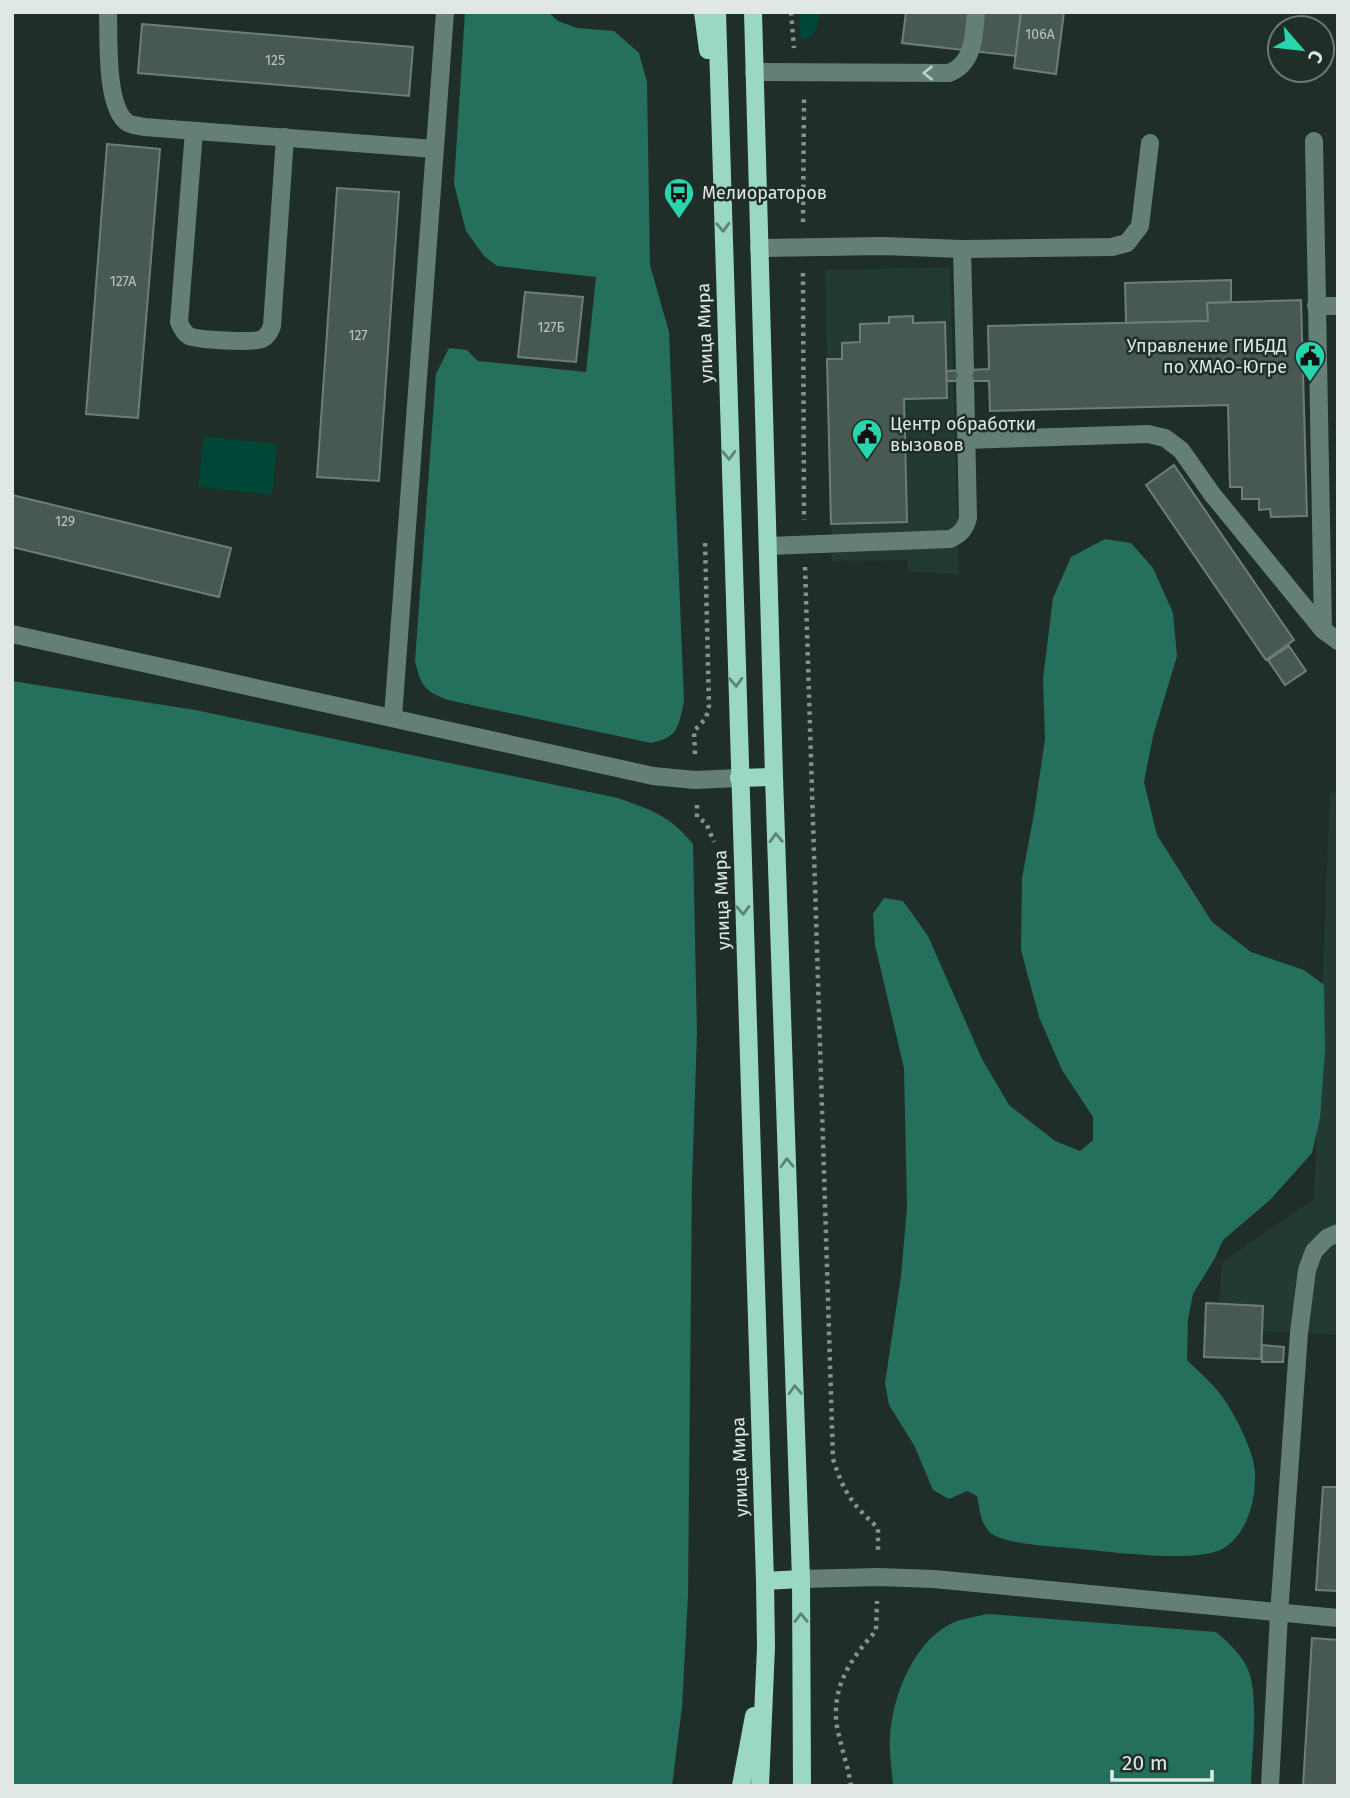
<svg xmlns="http://www.w3.org/2000/svg" width="1350" height="1798" font-family="'Fira Sans',sans-serif">
  <style>
    .built { fill: #233a32 }
    .green { fill: #004637 }
    .forest { fill: #25705c }
    .building { fill: #485953; stroke: #6d7e78; stroke-width: 2 }
    .lines { fill: none; stroke-linecap: round; stroke-linejoin: round }
    .path { stroke: #86928d; stroke-width: 4.5; stroke-dasharray: 3.5 5; stroke-linecap: butt }
    .minor { stroke: #648076; stroke-width: 18 }
    .major { stroke: #9bd8c4; stroke-width: 18 }
    .oneway { stroke: #c0cec9 }
    .oneway2 { stroke: #5d8376 }
    .labels { text-anchor: middle; stroke-width: 5; stroke-linejoin: round; paint-order: stroke }
    .number-label { font-size: 14px; fill: #b9c4c0 }
    .poi-label { font-size: 18px; fill: #dfe8e5; stroke: #1f2e28; text-anchor: start }
    .street-label { font-size: 18px; fill: #dfe8e5; stroke: #1f2e28 }
  </style>
  <rect width="100%" height="100%" fill="#1f2e28"/>
  <g class="built">
    <path d="M950,267l9,307 -51,-2 -1,-12 -75,1 -7,-291z"/>
    <path d="M1330,793h8v542l-75,-4 -2,28 -57,-2 2,-54h13l3,-41 92,-63z"/>
  </g>
  <g class="green">
    <path d="M800,12h20l-4,19 -8,9 -6,-1 -2,-4z"/>
    <path d="M204,436l73,8 -5,51 -74,-8z"/>
  </g>
  <g class="forest">
    <path d="M465,12h83l10,9 19,7 37,3 25,22 8,29 3,183 19,67 15,370c-6,25 -5,35 -33,41l-203,-43c-24,-9 -27,-14 -33,-39l21,-287 13,-26 18,2 11,11 108,11 10,-95 -99,-11 -13,-10 -18,-25 -12,-47z"/>
    <path d="M1105,539l26,4 22,25 20,45 4,43 -24,80 -9,46 13,53 55,87 39,30 53,18 20,15 1,66 -5,67 -8,35 -42,47 -47,40 -8,18 -22,36 -5,25 -1,41c11,11 24,22 34,35 13,17 33,56 34,77 1,27 -7,61 -31,76 -25,16 -111,4 -143,1 -19,-2 -74,-4 -89,-15 -12,-9 -12,-25 -15,-38l-10,-5 -18,8 -16,-9 -19,-45 -25,-40 -4,-22 16,-107 6,-69 -3,-139 -29,-123 -2,-31 11,-16 19,3 25,35 54,123 27,46 46,36 25,10 13,-11v-23l-31,-47 -23,-53 -18,-67 1,-72 12,-64 11,-75 -2,-60 10,-81 18,-41z"/>
    <path d="M12,681l183,29 423,88c35,13 51,17 75,46l4,188 -5,151 -4,412 -6,112 -10,79h-660z"/>
    <path d="M988,1614l228,18c13,11 29,25 34,43 8,29 2,79 1,111h-358c-1,-16 -4,-33 -3,-49 2,-41 25,-100 67,-116 10,-3 21,-5 31,-7z"/>
  </g>
  <g class="building">
    <path d="M906,12h115l-5,44 -114,-13z"/>
    <path d="M1021,12h43l-8,62 -42,-6z"/>
    <path d="M142,24l271,23 -4,49 -271,-23z"/>
    <path d="M107,144l53,5 -22,269 -52,-4z"/>
    <path d="M337,188l62,4 -20,289 -62,-4z"/>
    <path d="M1231,280v22l-24,1 1,18 -82,2 -1,-40z"/>
    <path d="M525,292l58,5 -7,65 -58,-5z"/>
    <path d="M1301,300l6,216 -36,1 -1,-8 -11,1v-11h-17v-12h-12l-2,-82 -238,6 -1,-30h-43v-10l43,-2 -1,-43 220,-5 -1,-18z"/>
    <path d="M913,316v7l32,-1 2,76 -43,1 3,123 -76,2 -4,-165h15v-16l18,-1v-18l29,-1v-6z"/>
    <path d="M1174,465l120,175 -28,20 -120,-175z"/>
    <path d="M12,495l219,53 -12,49 -207,-50z"/>
    <path d="M1289,646l17,25 -21,14 -17,-25z"/>
    <path d="M1206,1303l57,3 -2,53 -57,-2z"/>
    <path d="M1262,1345l22,2 -1,15h-21z"/>
    <path d="M1323,1487h15v104l-22,-1z"/>
    <path d="M1312,1638l26,2v146h-35z"/>
  </g>
  <g class="lines">
    <g class="path">
      <path d="M791,12l3,36"/>
      <path d="M803,222l1,-124"/>
      <path d="M803,273l1,247"/>
      <path d="M805,567l28,892c11,34 19,45 45,69v26"/>
      <path d="M695,754l-1,-23 12,-13 3,-12 -4,-165"/>
      <path d="M697,805v12l9,6 8,19"/>
      <path d="M851,1786c-3,-20 -10,-39 -14,-59 -6,-39 13,-68 39,-96l1,-30"/>
    </g>
    <g class="minor">
      <path d="M108,12c1,26 -3,96 20,111 4,2 11,3 16,4l290,22"/>
      <path d="M754,72l195,1c25,-9 25,-38 27,-61"/>
      <path d="M194,131l-15,191c2,5 5,11 10,14 8,4 65,7 73,3 6,-3 8,-8 10,-13l13,-189"/>
      <path d="M1314,141l9,489"/>
      <path d="M759,248l124,-2 79,3 150,-2 15,-4 13,-17 10,-83"/>
      <path d="M962,249l3,121"/>
      <path d="M1316,306h22"/>
      <path d="M966,440l182,-6 17,4 16,12 31,44 111,136 15,11"/>
      <path d="M768,546l182,-7c11,-5 15,-10 18,-21l-3,-137"/>
      <path d="M12,634l641,142 42,4 44,-2"/>
      <path d="M393,717l52,-705"/>
      <path d="M801,1579l77,-2 56,2 404,39"/>
      <path d="M1270,1786l9,-172 20,-281 8,-63 7,-19 13,-13 11,-5"/>
    </g>
    <g class="major">
      <path d="M703,12l5,38"/>
      <path d="M717,12l48,1569 1,66 -6,139"/>
      <path d="M753,12l21,765 27,802 1,207"/>
      <path d="M739,778l35,-1"/>
      <path d="M765,1581l36,-2"/>
      <path d="M741,1786l13,-70"/>
    </g>
  </g>
  <defs><path id="oneway-chevron" d="M-2-3.5L2.5 0L-2 3.5" fill="none" stroke-width="1.6" stroke-linecap="round" stroke-linejoin="round" transform="scale(1.75)"/></defs>
  <use class="oneway" href="#oneway-chevron" transform="translate(928 73) rotate(-180)"/>
  <g class="oneway2">
    <use href="#oneway-chevron" transform="translate(723 227) rotate(88)"/>
    <use href="#oneway-chevron" transform="translate(729 455) rotate(88)"/>
    <use href="#oneway-chevron" transform="translate(736 682) rotate(88)"/>
    <use href="#oneway-chevron" transform="translate(776 838) rotate(-92)"/>
    <use href="#oneway-chevron" transform="translate(743 910) rotate(88)"/>
    <use href="#oneway-chevron" transform="translate(787 1163) rotate(-92)"/>
    <use href="#oneway-chevron" transform="translate(795 1390) rotate(-92)"/>
    <use href="#oneway-chevron" transform="translate(801 1618) rotate(-91)"/>
  </g>
  <defs>
    <g id="bus-pin" transform="scale(1.575)"><path d="M0 17L-7.5 6A9.5 9.5 0 1 1 7.5 6Z" fill="#29d5ac" stroke="#1f2e28"/><path d="M-5-6H5V4H4V6H2V4H-2V6H-4V4H-5ZM-3.5-4V0h7V-4ZM-3.5 1.2v1.5H-2V1.2ZM2 1.2v1.5H3.5V1.2Z" fill="#111"/></g>
    <g id="civic-pin" transform="scale(1.575)"><path d="M0 17L-7.5 6A9.5 9.5 0 1 1 7.5 6Z" fill="#29d5ac" stroke="#1f2e28"/><path d="M-.6-6.5H3V-4.5H.6V-3L4-1V1h2V6H-6V1h2V-1L-.6-3ZM-1.2 2.5V6h2.4V2.5Z" fill="#111"/></g>
  </defs>
  <g fill-rule="evenodd">
    <use href="#bus-pin" x="679" y="193"/>
    <use href="#civic-pin" x="1310" y="356"/>
    <use href="#civic-pin" x="867" y="434"/>
  </g>
  <g class="labels">
    <g class="number-label">
      <text x="1040" y="39">106А</text>
      <text x="275" y="65">125</text>
      <text x="123" y="286">127А</text>
      <text x="551" y="332">127Б</text>
      <text x="358" y="340">127</text>
      <text x="65" y="526">129</text>
    </g>
    <g class="poi-label">
      <text x="702" y="199">Мелиораторов</text>
      <text x="1287" y="352" text-anchor="end">Управление ГИБДД<tspan x="1287" dy="21">по ХМАО-Югре</tspan></text>
      <text x="890" y="430">Центр обработки<tspan x="890" dy="21">вызовов</tspan></text>
    </g>
    <g class="street-label">
      <text transform="translate(705 333) rotate(-92)" y="6">улица Мира</text>
      <text transform="translate(722 900) rotate(-92)" y="6">улица Мира</text>
      <text transform="translate(740 1467) rotate(-92)" y="6">улица Мира</text>
    </g>
  </g>
  <rect width="1350" height="1798" fill="none" stroke="#dfe8e5" stroke-width="28"/>
  <g transform="translate(1301 49) rotate(118)"><circle r="33" fill="#1f2e28" stroke="#6c7874" stroke-width="2"/>
  <path d="M0-5L12 26L0 18L-12 26Z" fill="#29d5ac"/>
  <text y="-10" font-size="19" font-weight="bold" text-anchor="middle" fill="#dfe8e5">С</text>
  </g>
  <path d="M1112 1770v10h100v-10" fill="none" stroke="#dfe8e5" stroke-width="3.5"/>
  <text x="1122" y="1770" font-size="21" fill="#dfe8e5" stroke="#1f2e28" stroke-width="5" paint-order="stroke">20 m</text>
</svg>
